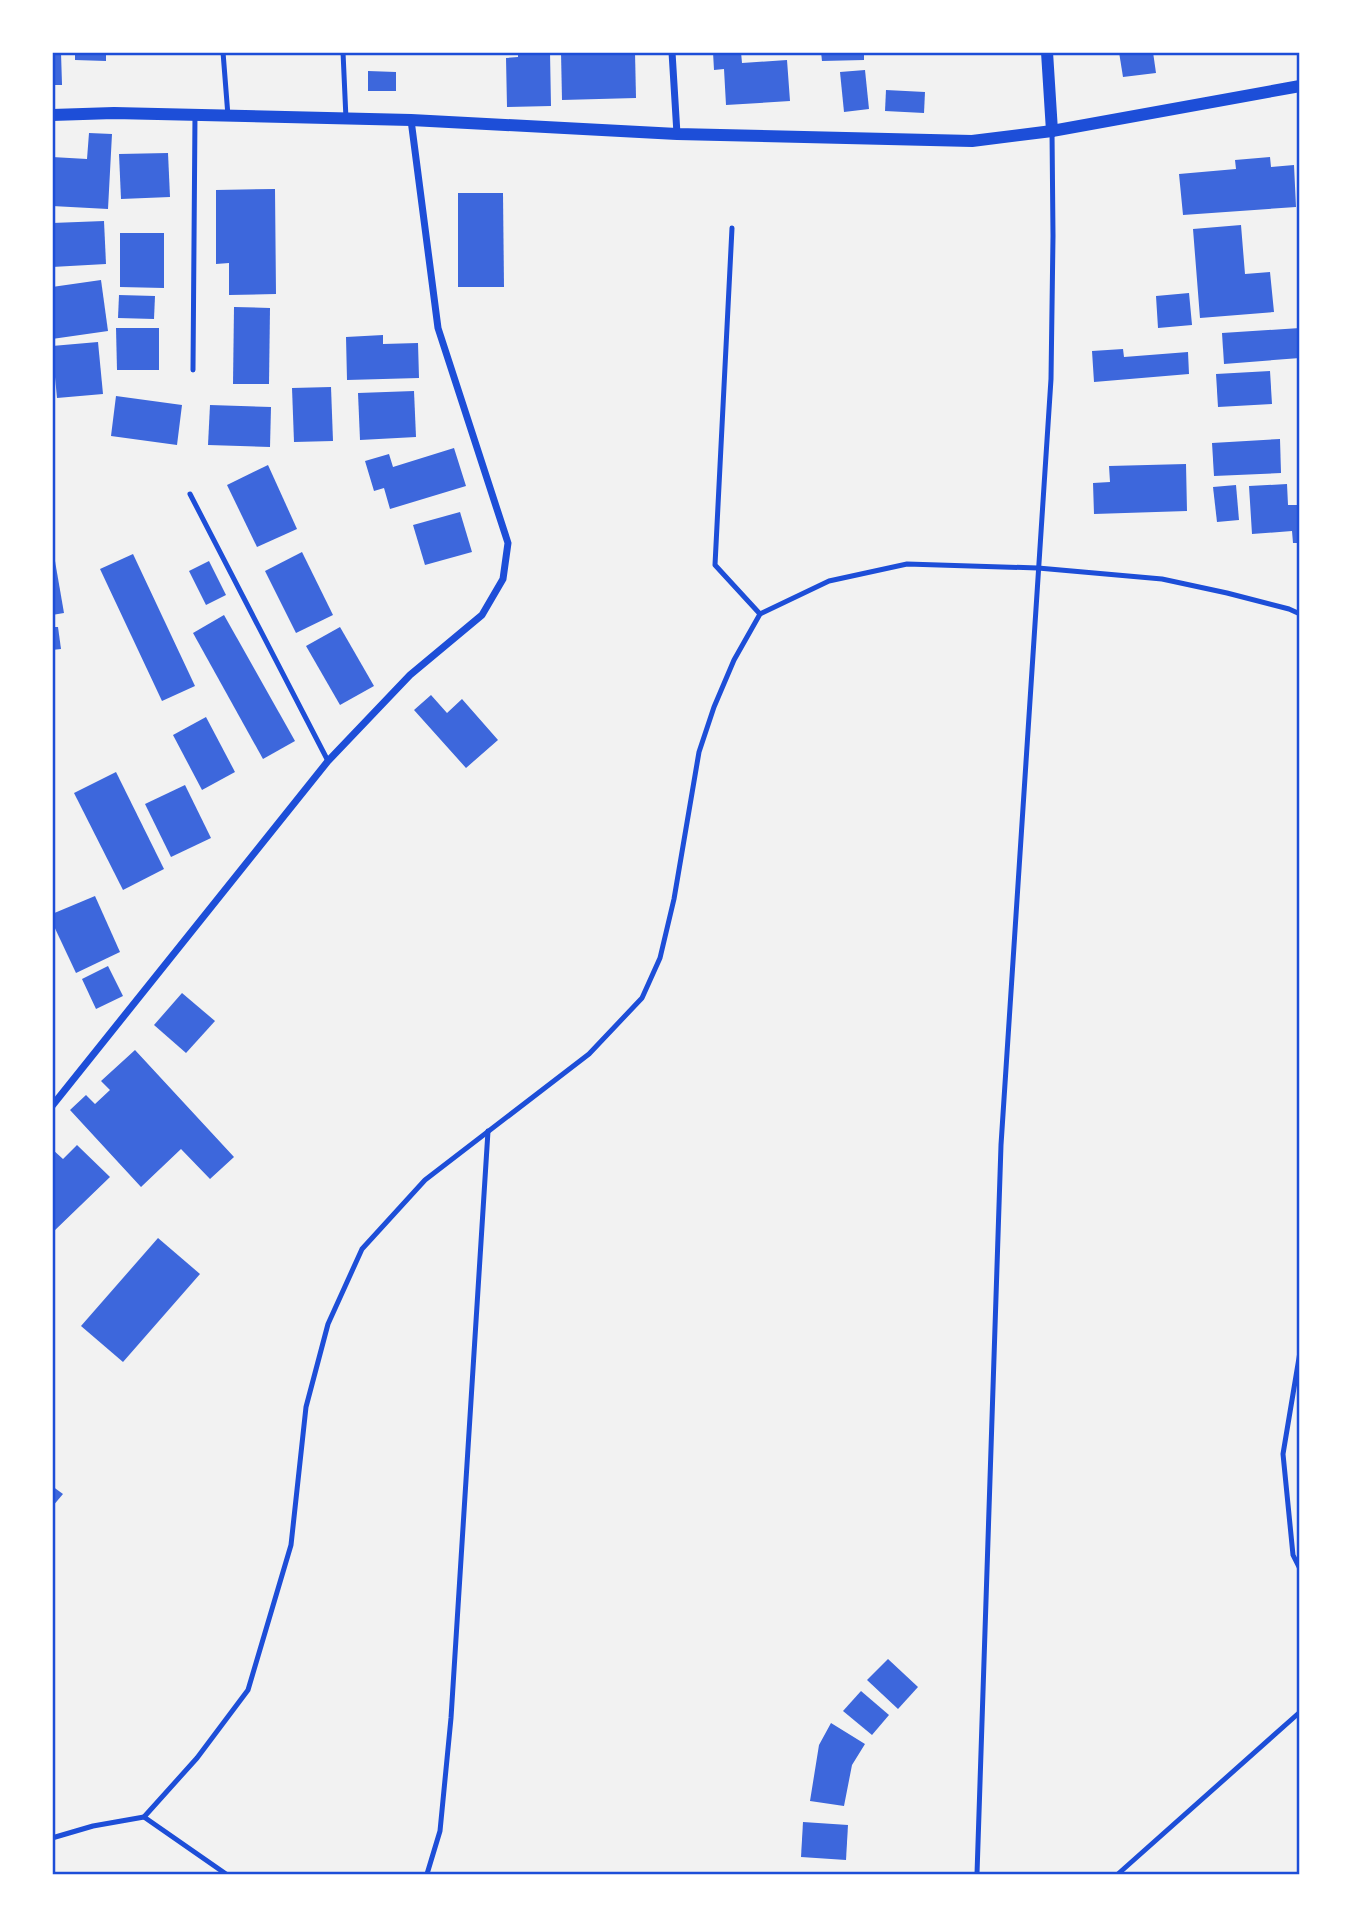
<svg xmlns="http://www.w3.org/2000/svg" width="1352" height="1927" font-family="'Golos Text',sans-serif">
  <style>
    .building { fill: #3d67dc }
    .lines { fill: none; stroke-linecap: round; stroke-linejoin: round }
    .service { stroke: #1d4ed8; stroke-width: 5 }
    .minor { stroke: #1d4ed8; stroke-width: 7 }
    .tertiary { stroke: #1d4ed8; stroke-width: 12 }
    .neatline { fill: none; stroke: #1d4ed8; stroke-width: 2.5 }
  </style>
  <rect width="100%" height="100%" fill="#f2f2f2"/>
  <g class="building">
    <path d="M52,52h9l1,33h-10z"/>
    <path d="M75,52h31v9l-31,-1z"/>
    <path d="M518,52h32l1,54 -44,1 -1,-49 12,-1z"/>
    <path d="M561,52h74l1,46 -74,2z"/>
    <path d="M713,52h28l1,11 45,-3 3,41 -64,4 -2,-36 -10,1z"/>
    <path d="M821,52h43v8l-42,1z"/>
    <path d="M1119,52h34l3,21 -33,4z"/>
    <path d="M865,70l4,39 -25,3 -4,-40z"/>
    <path d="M368,71l28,1v19h-28z"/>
    <path d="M886,90l39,2 -1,21 -39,-2z"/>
    <path d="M89,133l23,1 -4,75 -56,-3v-49l35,2z"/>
    <path d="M168,153l2,44 -49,2 -2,-45z"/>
    <path d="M1270,157l1,10 23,-2 2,42 -113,8 -4,-41 57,-5 -1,-9z"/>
    <path d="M275,189l1,105 -47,1v-32l-13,1v-74z"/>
    <path d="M458,193h45l1,94h-46z"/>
    <path d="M104,221l2,43 -54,3v-44z"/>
    <path d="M1241,225l4,49 25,-2 4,40 -74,6 -7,-89z"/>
    <path d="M120,233h44v55l-44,-1z"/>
    <path d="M101,280l7,51 -56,8v-52z"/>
    <path d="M1189,293l3,32 -34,3 -2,-32z"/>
    <path d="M119,295l36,1 -1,23 -36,-1z"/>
    <path d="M234,307l36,1 -1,76h-36z"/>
    <path d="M116,328h43v42h-42z"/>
    <path d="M1300,328v30l-76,6 -2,-31z"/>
    <path d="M383,335v9l35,-1 1,35 -72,2 -1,-43z"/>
    <path d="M98,342l5,52 -46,4 -5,-52z"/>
    <path d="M1123,349l1,8 64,-5 1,22 -95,8 -2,-31z"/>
    <path d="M1270,371l2,33 -54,3 -2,-33z"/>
    <path d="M331,387l2,54 -39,1 -2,-54z"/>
    <path d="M414,391l2,46 -56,3 -2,-47z"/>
    <path d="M116,396l66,9 -5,40 -66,-9z"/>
    <path d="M210,405l61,2 -1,40 -62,-2z"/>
    <path d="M1280,439l1,34 -67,3 -2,-33z"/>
    <path d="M454,448l12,38 -76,23 -6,-21 -10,3 -9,-30 24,-7 4,13z"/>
    <path d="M1186,464l1,47 -93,3 -1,-31 17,-1 -1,-16z"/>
    <path d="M268,465l29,64 -40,18 -30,-62z"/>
    <path d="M1287,484l1,21h12v38h-7l-1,-12 -40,3 -3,-48z"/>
    <path d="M1236,485l3,35 -22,2 -4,-35z"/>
    <path d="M460,512l12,40 -47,13 -12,-40z"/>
    <path d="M302,552l31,63 -37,18 -31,-62z"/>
    <path d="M133,554l62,132 -33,15 -62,-132z"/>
    <path d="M52,561h3l9,52 -12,2z"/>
    <path d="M209,561l17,34 -20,10 -17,-34z"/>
    <path d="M224,615l71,126 -32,18 -70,-126z"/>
    <path d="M52,627h6l3,22 -9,1z"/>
    <path d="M340,627l34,59 -34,19 -34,-59z"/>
    <path d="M431,695l16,18 15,-14 36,41 -32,28 -52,-58z"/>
    <path d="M206,717l29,55 -33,18 -29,-55z"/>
    <path d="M116,772l48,97 -41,21 -49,-97z"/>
    <path d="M185,785l26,53 -40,19 -26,-53z"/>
    <path d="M95,896l25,56 -44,21 -24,-51v-8z"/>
    <path d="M108,966l15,30 -27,13 -14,-30z"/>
    <path d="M182,993l33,28 -29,32 -32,-28z"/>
    <path d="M135,1050l99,107 -24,22 -29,-30 -40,38 -71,-77 16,-15 9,9 15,-14 -9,-9z"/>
    <path d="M77,1145l33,32 -58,56v-84l11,10z"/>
    <path d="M158,1238l42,36 -77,88 -42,-36z"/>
    <path d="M52,1486l11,8 -11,13z"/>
    <path d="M888,1659l30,28 -20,22 -31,-29z"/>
    <path d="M861,1691l28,24 -17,20 -29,-24z"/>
    <path d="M831,1723l34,21 -13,21 -8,41 -34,-5 9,-56z"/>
    <path d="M803,1822l45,3 -2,35 -45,-3z"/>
  </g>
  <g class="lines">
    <g class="service">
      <path d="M223,52l5,64"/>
      <path d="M343,52l3,67"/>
      <path d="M732,228l-17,337 45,49"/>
      <path d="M193,370l2,-255"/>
      <path d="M190,494l138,267"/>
      <path d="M1300,1352l-17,102 10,101 7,14"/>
      <path d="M144,1817l82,57"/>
      <path d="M52,1838l41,-12 51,-9 53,-59 51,-68 43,-145 15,-138 22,-83 34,-75 63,-69 164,-126 53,-56 18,-40 14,-59 25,-147 15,-45 20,-47 26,-46 69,-33 78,-17 131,4 124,11 65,14 62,16 11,5"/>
      <path d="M427,1874l13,-43 11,-113 37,-587"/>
      <path d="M977,1874l24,-729 50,-766 2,-143 -1,-105"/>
      <path d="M1118,1874l182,-162"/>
    </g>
    <g class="minor">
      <path d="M672,52l5,82"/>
      <path d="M52,1106l276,-345 82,-86 72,-60 21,-36 5,-36 -70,-215 -27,-208"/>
    </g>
    <g class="tertiary">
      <path d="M1047,52l5,79"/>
      <path d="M52,115l62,-2 297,7 266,14 295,7 80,-10 248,-45"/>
    </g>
  </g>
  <rect width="1352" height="1927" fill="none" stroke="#ffffff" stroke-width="108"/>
  <rect x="54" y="54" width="1244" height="1819" class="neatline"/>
</svg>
